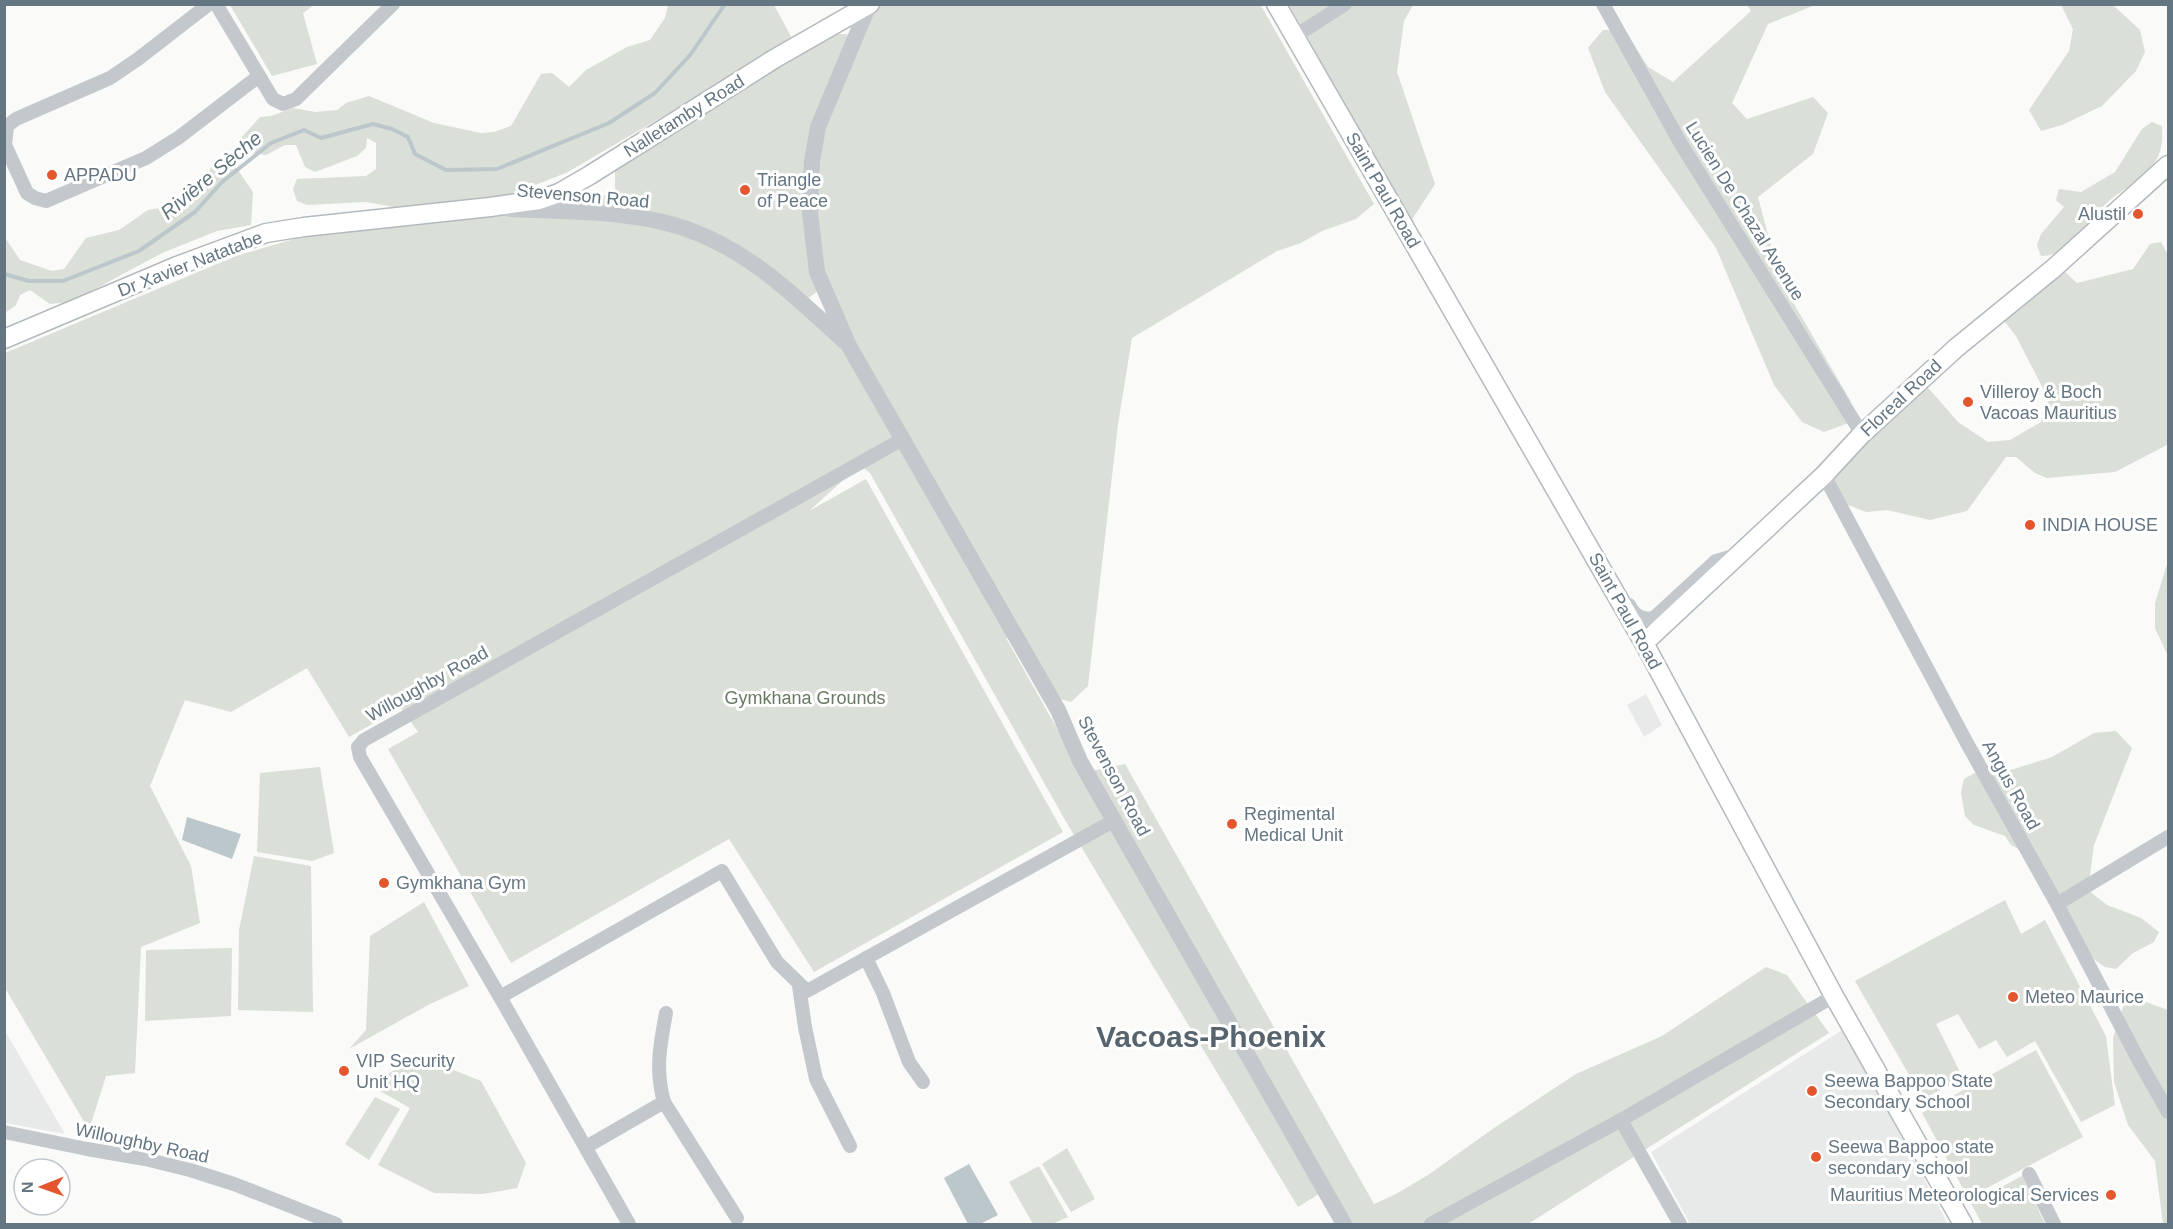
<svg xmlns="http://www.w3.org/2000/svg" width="2173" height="1229" font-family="Arial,sans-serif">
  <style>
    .built { fill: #e8e9e9 }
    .green { fill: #dadfd7; fill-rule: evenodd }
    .water { fill: #bbc7cb }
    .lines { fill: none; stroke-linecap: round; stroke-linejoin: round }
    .stream { stroke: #bbc7cb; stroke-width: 4 }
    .secondary-casing { stroke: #b3babf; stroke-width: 21 }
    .minor { stroke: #c3c8cc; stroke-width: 14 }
    .tertiary { stroke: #c3c8cc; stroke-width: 16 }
    .secondary { stroke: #fff; stroke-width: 18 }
    .poi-dot { fill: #e4572e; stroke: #fff; stroke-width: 2 }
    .labels { text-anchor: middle; stroke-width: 6; stroke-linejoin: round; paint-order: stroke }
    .street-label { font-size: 18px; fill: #657683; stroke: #fff }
    .poi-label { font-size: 18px; fill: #657683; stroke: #fff; text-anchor: start }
    .park-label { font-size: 18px; fill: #687a64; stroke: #fff }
    .water-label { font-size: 20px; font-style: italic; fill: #60757c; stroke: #fff }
    .town-label { font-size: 30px; font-weight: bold; fill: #57646e; stroke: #fff }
  </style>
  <rect width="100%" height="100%" fill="#fafaf8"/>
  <g class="built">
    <path d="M1646,694l16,31 -18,12 -17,-32z"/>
    <path d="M1844,1029l104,195h-258l-39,-72z"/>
    <path d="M4,1031h1l60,103 -60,-11z"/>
  </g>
  <g class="green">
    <path d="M1260,4l114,200 -18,15 -34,12 -21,12 -24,8 -145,87 -14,86 -30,262 -17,16 -11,-3 -43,-62 -11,1 76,135 43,-9 249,440 22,-10 32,-19 66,-47 82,-54 86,-38 104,-69 21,8 42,58 -301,191h-182l-19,-35 -29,18 -233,-387 -195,-347 -10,-8 -51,46 57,-32 197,353 -249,140 -85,-133 -218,124 -123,-214 30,-17 -17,-24 -52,29 -42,-69 -76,44 -46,-12 -35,86 41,80 9,57 -59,24 -6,126 -29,3 -17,54 -84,-142v-635l231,-97 58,-17 11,-6 228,-21 82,-19v-25l213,-135 27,2 17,-30zM821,289l23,25 -25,14 -15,-27z"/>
    <path d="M230,5h84l-11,8 14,51 -45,12z"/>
    <path d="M668,5h106l19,35 -225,132 -66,26 -102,10 -34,-6 -59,3 -10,-4 -4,-12 4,-10 69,-3 10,-7v-26l-9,-5 -1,10 -9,8 -42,16 -10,-5 -9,-22h-11l-19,10 -24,-3 -3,-12 21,-23 11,-1 22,-8 22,4 22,-2 9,-7 23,-7 65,27 47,10 13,-1 17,-6 30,-52 11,-1 17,14 17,-17 41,-23 23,-7 15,-22z"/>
    <path d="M1289,5h124l-9,16 -7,51 38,112 -24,37z"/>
    <path d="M1747,5h68l-47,19 -36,79 15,16 66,-22 15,16 -15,41 -55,43 22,83 70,120 4,21 -30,11 -22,-10 -28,-37 -58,-137 -111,-156 -17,-44 15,-18h22l23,37 25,15 78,-71z"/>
    <path d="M2061,5h52l27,25 5,22 -9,19 -34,35 -40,19 -21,6 -12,-21 40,-59 4,-22z"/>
    <path d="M2152,122l10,4c1,16 0,26 -9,39 -7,13 -31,25 -43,35 -22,18 -36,56 -69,56l-4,-11 4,-11 23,-27 -8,-7 3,-11 22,3 34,-20 27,-43z"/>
    <path d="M222,159l11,4 20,29 -2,33 -34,6 -55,22 -91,49 -21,2 -20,-14 -10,5 -4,10 -11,8 -1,-77 16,24 32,11 12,-2 22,-31 33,-8 29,-20 36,-6 18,-17 10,-22z"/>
    <path d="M2161,242l7,13 -1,190 -52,27 -68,6 -12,-5 -19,-16h-10l-39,54 -37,9 -43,-10 -21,2 -28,-11 -8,-23 94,-95 34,39 30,20 22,-2 31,-18 8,-22 -33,-64 -15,-19 61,-48 15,14 56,-14 17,-25z"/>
    <path d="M2168,561v95l-13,-28v-25z"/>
    <path d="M2116,731l16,17 -38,97 -6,45 19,15 34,13 18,14 -5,10 -21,11 -17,16 -11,-2 -9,-6 -22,-28 -41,-77 -22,-11 -6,-9 -31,-11 -9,-9 -4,-24 3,-13 25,-14 22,5 41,-13 42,-24z"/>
    <path d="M320,767l14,86 -22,8 -55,-9 3,-79z"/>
    <path d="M254,856l57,10 2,146 -75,-2 1,-80z"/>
    <path d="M2005,900l16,34 24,-14 61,116 9,69 -34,17 -46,-81 -28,16 -11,-17 -17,9 -21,-35 -22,10 27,54 -40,21 -68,-118z"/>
    <path d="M424,902l45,84 -41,19 -79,44 17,-19 4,-94z"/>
    <path d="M232,948l-1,68 -86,5 1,-71z"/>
    <path d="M2127,995l41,15v214h-5l-8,-63 -27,-36 -14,-43 -1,-44z"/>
    <path d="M2036,1050l47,87 -115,61 -46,-85z"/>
    <path d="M418,1056l63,25 45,82 -9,25 -34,6 -49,-1 -56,-28 32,-57 -41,-23z"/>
    <path d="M375,1097l25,12 -31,51 -24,-16z"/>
    <path d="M1067,1148l28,51 -24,13 -29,-48z"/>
    <path d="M1039,1166l29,51 -16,7h-19l-24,-42z"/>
    <path d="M2022,1176l23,48h-63l-11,-21z"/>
  </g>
  <g class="water">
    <path d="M187,817l54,17 -9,25 -50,-19z"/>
    <path d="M969,1164l29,51 -18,9h-12l-24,-46z"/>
  </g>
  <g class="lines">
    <path class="stream" d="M4,274l25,7h34l76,-30 56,-39 27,-30 49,-39 33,-13 17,8 52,-14 19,5 16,8 7,17 31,16 51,-1 112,-46 46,-30 36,-39 34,-50"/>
    <g class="secondary-casing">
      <g id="secondary">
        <path d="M1276,4l368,639 190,353 129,228"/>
        <path d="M4,339l173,-73 89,-33 38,-6 186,-20 49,-7 20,-7 31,-18 184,-116 96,-55"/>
        <path d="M1644,643l180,-168 38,-41 94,-86 98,-80 114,-103"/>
      </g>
    </g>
    <g class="minor">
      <path d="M209,4l-71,55 -28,19 -94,41 -9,7 -2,19 22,48 8,5 11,3 100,-43 32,-20 81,-62"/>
      <path d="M216,4l57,95 10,5 13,-5 97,-95"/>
      <path d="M1603,4l78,140 181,290"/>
      <path d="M1294,37l51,-33"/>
      <path d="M1824,475l144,270 89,159 81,155 30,53"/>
      <path d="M1629,605c6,11 13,15 25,13l62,-57 21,-6"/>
      <path d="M2057,904l111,-67"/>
      <path d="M866,958l17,35 26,69 14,20"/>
      <path d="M799,986l6,41 11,52 34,67"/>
      <path d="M500,997l222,-126 55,91 30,29 308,-171"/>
      <path d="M666,1013c-6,32 -11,57 -2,89l73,116"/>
      <path d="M1621,1120l59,104"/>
      <path d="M4,1132l83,17 58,10 45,11 44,14 102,40"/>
      <path d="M586,1147l78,-45"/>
      <path d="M2029,1174l25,50"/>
      <path d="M629,1224l-129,-227 -140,-240 -2,-10 6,-7 537,-300"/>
      <path d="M1431,1224l190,-104 213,-124"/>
    </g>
    <g class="tertiary">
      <path d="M869,5l-51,122 -6,34 -2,52 7,59 32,74 209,364 22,51 264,463"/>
      <path d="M510,209c56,3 129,1 182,22 61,23 105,67 152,110"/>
    </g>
    <use href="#secondary" class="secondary"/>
  </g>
  <g class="poi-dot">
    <circle cx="52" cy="175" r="6"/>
    <circle cx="745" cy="190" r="6"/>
    <circle cx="2138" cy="214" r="6"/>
    <circle cx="1968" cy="402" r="6"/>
    <circle cx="2030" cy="525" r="6"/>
    <circle cx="1232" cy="824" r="6"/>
    <circle cx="384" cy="883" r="6"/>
    <circle cx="2013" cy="997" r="6"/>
    <circle cx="344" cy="1071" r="6"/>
    <circle cx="1812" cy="1091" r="6"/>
    <circle cx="1816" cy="1157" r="6"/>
    <circle cx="2111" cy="1195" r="6"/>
  </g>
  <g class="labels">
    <g class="street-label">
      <text transform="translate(684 116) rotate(-32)" y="6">Nalletamby Road</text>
      <text transform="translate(1383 190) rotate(60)" y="6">Saint Paul Road</text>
      <text transform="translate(583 196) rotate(5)" y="6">Stevenson Road</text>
      <text transform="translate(1745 211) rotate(58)" y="6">Lucien De Chazal Avenue</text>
      <text transform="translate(190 264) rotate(-21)" y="6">Dr Xavier Natatabe</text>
      <text transform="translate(1901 398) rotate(-43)" y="6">Floreal Road</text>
      <text transform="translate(1625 611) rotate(61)" y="6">Saint Paul Road</text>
      <text transform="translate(427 684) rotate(-29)" y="6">Willoughby Road</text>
      <text transform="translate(1114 776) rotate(62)" y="6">Stevenson Road</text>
      <text transform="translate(2011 785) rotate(61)" y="6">Angus Road</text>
      <text transform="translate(142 1143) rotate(12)" y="6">Willoughby Road</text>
    </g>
    <g class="poi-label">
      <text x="64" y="181">APPADU</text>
      <text x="757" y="186">Triangle<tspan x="757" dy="21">of Peace</tspan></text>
      <text x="2126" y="220" text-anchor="end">Alustil</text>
      <text x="1980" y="398">Villeroy &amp; Boch<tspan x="1980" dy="21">Vacoas Mauritius</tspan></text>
      <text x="2042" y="531">INDIA HOUSE</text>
      <text x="1244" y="820">Regimental<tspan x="1244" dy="21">Medical Unit</tspan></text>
      <text x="396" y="889">Gymkhana Gym</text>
      <text x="2025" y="1003">Meteo Maurice</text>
      <text x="356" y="1067">VIP Security<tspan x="356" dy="21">Unit HQ</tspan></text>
      <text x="1824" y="1087">Seewa Bappoo State<tspan x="1824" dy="21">Secondary School</tspan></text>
      <text x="1828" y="1153">Seewa Bappoo state<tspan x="1828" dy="21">secondary school</tspan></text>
      <text x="2099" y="1201" text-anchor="end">Mauritius Meteorological Services</text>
    </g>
    <g class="park-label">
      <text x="805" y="704">Gymkhana Grounds</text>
    </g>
    <g class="water-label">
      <text transform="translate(211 175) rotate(-40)" y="7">Rivière Sèche</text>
    </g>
    <g class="town-label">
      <text x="1211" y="1047">Vacoas-Phoenix</text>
    </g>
  </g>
  <rect width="2173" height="1229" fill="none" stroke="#657683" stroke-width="12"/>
  <g transform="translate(42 1187) rotate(269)"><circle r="28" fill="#ffffff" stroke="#c1c8cd" stroke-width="1.5"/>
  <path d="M0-4.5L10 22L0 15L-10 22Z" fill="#e4572e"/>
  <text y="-9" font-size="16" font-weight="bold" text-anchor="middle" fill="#657683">N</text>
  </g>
</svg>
